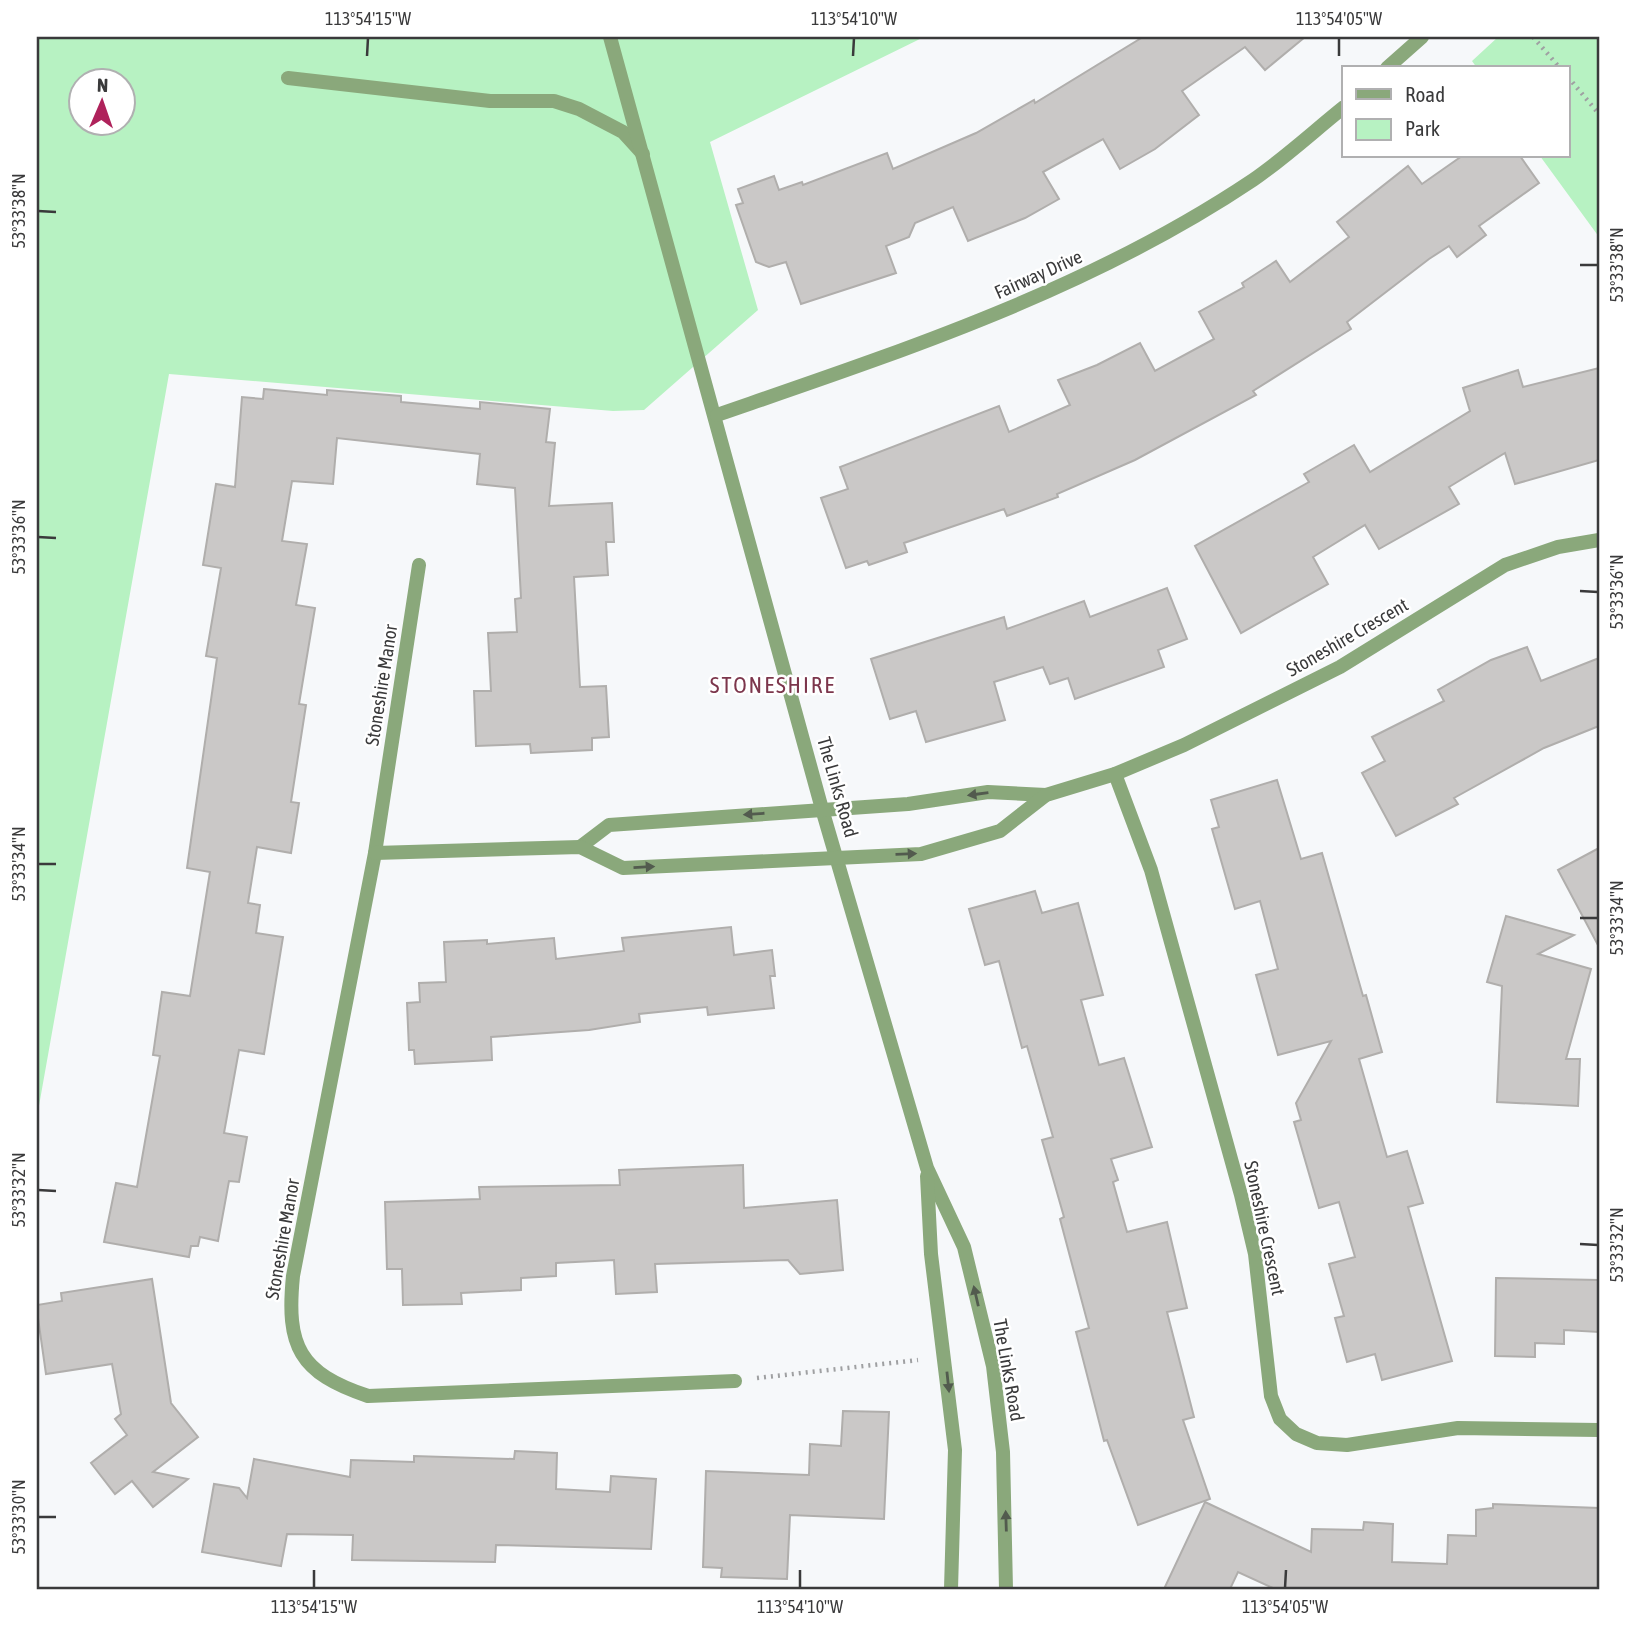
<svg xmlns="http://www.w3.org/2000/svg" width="1636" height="1626" font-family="'Asap Condensed',sans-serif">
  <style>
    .green { fill: #b7f2c2; fill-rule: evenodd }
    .building { fill: #cac8c7; stroke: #b0aeac; stroke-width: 2 }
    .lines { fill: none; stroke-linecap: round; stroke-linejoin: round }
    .path { stroke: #9fa0a2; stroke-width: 4.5; stroke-dasharray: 2 5; stroke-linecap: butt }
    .lane { stroke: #8aa87b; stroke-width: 14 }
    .street { stroke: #8aa87b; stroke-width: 14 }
    .oneway { fill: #525b4e }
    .ticks { fill: none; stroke: #3a3a3b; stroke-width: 2.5 }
    .labels { text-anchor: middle; stroke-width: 5; stroke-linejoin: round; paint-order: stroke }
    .street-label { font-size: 19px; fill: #3a3a3b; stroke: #fff }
    .quarter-label { font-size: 23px; letter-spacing: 2px; fill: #7c364c; stroke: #fff }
    .neatline { fill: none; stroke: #3a3a3b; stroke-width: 2.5 }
    .ticks-label { font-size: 18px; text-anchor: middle; fill: #3a3a3b }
  </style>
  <rect width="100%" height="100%" fill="#f6f8fa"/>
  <g class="green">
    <path d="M37,37h887l-214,105 48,168 -114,100 -31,1 -444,-37 -132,743zM80,80h42v42h-42z"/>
    <path d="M1498,37h101v200l-59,-81h28v-88h-91l-5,-7z"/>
  </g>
  <g class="building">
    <path d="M1143,37h162l-40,33 -20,-23 -63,44 17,24 -44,34 -35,20 -17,-30 -60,33 16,27 -34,19 -57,23 -15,-34 -38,16 -6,14 -23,9 10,27 -95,31 -15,-42 -17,5 -13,-5 -20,-57 7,-2 -5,-14 36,-13 5,14 23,-8 1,3 84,-32 6,16 83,-36 58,-33 1,3z"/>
    <path d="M1462,156h58l19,27 -60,43 7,9 -29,22 -8,-11 -20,13 -82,63 4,7 -98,62 3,4 -121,65 -78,34 1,3 -51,19 -3,-7 -100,34 3,9 -38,13 -2,-4 -21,7 -25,-70 27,-9 -8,-22 159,-61 10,26 61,-27 -12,-25 39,-15 43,-22 15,28 59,-32 -15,-27 45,-25 -2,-4 34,-22 14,21 59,-45 -12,-15 71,-56 14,18z"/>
    <path d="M1599,368v92l-84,24 -10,-31 -56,34 10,17 -80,45 -14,-24 -52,32 15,27 -87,49 -46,-87 114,-64 -5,-8 50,-29 16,27 100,-61 -7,-23 55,-18 5,17z"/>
    <path d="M264,389l63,6v-5l74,6v6l79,7v-7l70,7 -4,33 9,1 -6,63 63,-3 2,39h-8l2,33 -34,2 6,110 26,-1 3,51 -17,1v12l-61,3 -1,-9 -54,2 -2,-55h17l-3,-58 29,-1 -2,-33 6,-1 -6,-110 -38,-4 3,-30 -143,-16 -4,46 -41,-3 -10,60 25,3 -11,61 19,3 -16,96 7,1 -15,97 8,1 -8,50 -34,-6 -9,56 12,2 -4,28 27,4 -19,117 -25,-4 -15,83 23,4 -8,45 -10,-1 -11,60 -18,-4 -2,9h-7l-2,11 -85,-15 12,-59 21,4 23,-131 -7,-1 9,-63 28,4 20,-124 -23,-4 30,-210 -11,-2 15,-88 -18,-3 13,-81 19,3 7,-90 21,2z"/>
    <path d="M1167,588l20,51 -29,11 6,17 -89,32 -7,-21 -18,6 -7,-17 -49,15 11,38 -79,22 -10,-31 -26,8 -19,-60 133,-42 3,12 77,-28 6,16z"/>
    <path d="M1527,647l14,34 58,-23v68l-55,22 -90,50 4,6 -62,32 -34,-63 23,-12 -13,-24 72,-36 -6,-11 53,-30z"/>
    <path d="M1277,780l24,79 21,-6 41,143 3,-1 16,57 -23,7 28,98 20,-6 16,52 -15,4 44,154 -70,19 -7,-26 -28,8 -12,-44 9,-2 -15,-52 26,-7 -16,-55 -20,6 -25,-86 7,-2 -5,-17 35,-62 -53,14 -22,-80 22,-6 -18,-68 -25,8 -23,-80 7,-2 -8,-27z"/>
    <path d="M1599,848v99l-41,-77z"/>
    <path d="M1035,891l7,22 36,-10 25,92 -22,5 18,65 25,-7 28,89 -41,12 7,21 -5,2 14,50 40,-10 20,86 -20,4 27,105 -11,3 27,79 -72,26 -31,-85 -3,1 -28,-109 13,-4 -29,-109 4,-2 -22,-77 11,-3 -26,-91 -5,2 -23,-87 -14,4 -16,-56z"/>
    <path d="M1506,916l68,19 -36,19 53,15 -25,90h14l-2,47 -81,-4 5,-116 -15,-4z"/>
    <path d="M731,927l3,28 38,-5 3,26h-5l4,32 -66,7 -1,-8 -68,7 1,8 -51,8 -98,7 1,23 -77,4 -1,-14h-5l-2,-47 13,-1 -1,-19 27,-1 -2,-40 43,-2v4l67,-6 2,21 68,-8 -2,-13z"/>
    <path d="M743,1165l1,43 93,-8 6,70 -43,4 -12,-14 -133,4 2,28 -41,2 -2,-34 -58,3v13l-35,2v12l-60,3 1,11 -59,1 -1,-36h-15l-2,-67 95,-3 -1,-12 141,-2 -1,-15z"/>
    <path d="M1496,1278l103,2v52l-35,-2v14l-29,-1v14l-40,-1z"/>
    <path d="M152,1279l19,124 27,34 -45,35 35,7 -35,28 -21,-26 -17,13 -24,-31 36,-28 -12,-16 6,-5 -9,-50 -66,10 -9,-63v-6l25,-4 -1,-8z"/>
    <path d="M843,1411l46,1 -5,107 -94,-4 -3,64 -66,-2 1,-9 -19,-1 3,-96 103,4 1,-31 31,2z"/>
    <path d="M515,1451l42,2 -1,36 54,3 1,-16 45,3 -5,70 -155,-4 -1,17 -143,-2 1,-25 -66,-1 -6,32 -79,-14 12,-68 25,4 8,10 7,-39 96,18 1,-17 63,2v-6l100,3z"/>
    <path d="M1205,1502l106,50 1,-23 51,1 1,-8 29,2 -1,38 55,2 1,-29 28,1v-26l17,-2v-4l106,4v81h-324l-37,-17 -8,17h-66z"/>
  </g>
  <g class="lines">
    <g class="path">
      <path d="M1533,37l27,31"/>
      <path d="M1568,77l31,37"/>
      <path d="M757,1378l161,-18"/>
    </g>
    <path class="lane" d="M288,78l202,23h64l25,8 44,23 20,22"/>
    <g class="street">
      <path d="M610,37l212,772 105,359 37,79 29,119 10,86 3,137"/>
      <path d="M1387,68l35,-31"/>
      <path d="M717,415c185,-64 372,-125 536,-235 32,-22 61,-49 91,-73"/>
      <path d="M419,565l-44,288 -82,423c-7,70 6,97 75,120l367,-15"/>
      <path d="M1115,774l36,96 90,325 14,59 16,142 9,23 16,15 21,9 30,2 111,-17 141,2"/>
      <path d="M580,847l29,-22 299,-21 80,-12 58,3"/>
      <path d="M375,853l205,-6 43,21 298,-14 79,-23 46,-36 69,-21 69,-29 156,-78 165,-102 53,-18 41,-7"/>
      <path d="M927,1176l4,78 24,196 -4,139"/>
    </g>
  </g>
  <defs><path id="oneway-solid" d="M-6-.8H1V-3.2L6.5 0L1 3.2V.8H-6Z" transform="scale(1.75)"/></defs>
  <g class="oneway">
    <use href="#oneway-solid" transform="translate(978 794) rotate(172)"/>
    <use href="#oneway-solid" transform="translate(754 814) rotate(176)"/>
    <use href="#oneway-solid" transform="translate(906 854) rotate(-2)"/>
    <use href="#oneway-solid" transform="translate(644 867) rotate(-3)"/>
    <use href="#oneway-solid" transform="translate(976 1296) rotate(-103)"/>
    <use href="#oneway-solid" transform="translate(948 1382) rotate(84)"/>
    <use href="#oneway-solid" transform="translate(1006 1521) rotate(-92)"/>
  </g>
  <path class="ticks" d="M367,56l1,-18M853,56l1,-18M1339,56v-18M38,211l18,1M1580,265h18M38,537l18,1M1580,591l18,1M38,864h18M1580,918h18M38,1190l18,1M1580,1244l18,1M38,1517h18M314,1588v-18M800,1588v-18M1285,1588l1,-18"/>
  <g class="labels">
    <g class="street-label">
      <text transform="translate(1038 274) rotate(-24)" y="7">Fairway Drive</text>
      <text transform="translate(1347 637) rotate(-30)" y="7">Stoneshire Crescent</text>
      <text transform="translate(381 685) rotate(-81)" y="7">Stoneshire Manor</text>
      <text transform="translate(838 787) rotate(74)" y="7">The Links Road</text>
      <text transform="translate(1265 1228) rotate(78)" y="7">Stoneshire Crescent</text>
      <text transform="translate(282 1239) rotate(-80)" y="7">Stoneshire Manor</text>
      <text transform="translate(1009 1370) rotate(80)" y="7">The Links Road</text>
    </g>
    <g class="quarter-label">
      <text x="773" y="693">STONESHIRE</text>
    </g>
  </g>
  <rect width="1636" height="1626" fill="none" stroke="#ffffff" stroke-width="77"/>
  <rect x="1342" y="66" width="228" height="91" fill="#ffffff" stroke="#b0b0b1" stroke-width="2"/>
  <rect x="1356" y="89" width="35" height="10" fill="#8aa87b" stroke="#b0b0b1" stroke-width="2"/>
  <text x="1405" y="102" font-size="21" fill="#3a3a3b">Road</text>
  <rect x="1356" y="119" width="35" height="21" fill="#b7f2c2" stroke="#b0b0b1" stroke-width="2"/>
  <text x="1405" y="136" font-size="21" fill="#3a3a3b">Park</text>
  <g transform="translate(102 102) rotate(2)"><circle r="33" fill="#ffffff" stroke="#b0b0b1" stroke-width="2"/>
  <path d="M0-5L12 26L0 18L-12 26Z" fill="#af225b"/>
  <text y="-10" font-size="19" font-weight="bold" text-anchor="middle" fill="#3a3a3b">N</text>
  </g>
  <rect x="38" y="38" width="1560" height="1550" class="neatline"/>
  <g class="ticks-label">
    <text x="368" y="25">113°54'15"W</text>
    <text x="854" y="25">113°54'10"W</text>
    <text x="1339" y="25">113°54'05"W</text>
    <text transform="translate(19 211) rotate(-90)" y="6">53°33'38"N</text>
    <text transform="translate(1617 265) rotate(-90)" y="6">53°33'38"N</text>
    <text transform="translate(19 537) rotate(-90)" y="6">53°33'36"N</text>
    <text transform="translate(1617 592) rotate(-90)" y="6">53°33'36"N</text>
    <text transform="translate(19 864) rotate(-90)" y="6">53°33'34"N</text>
    <text transform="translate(1617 918) rotate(-90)" y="6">53°33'34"N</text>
    <text transform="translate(19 1190) rotate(-90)" y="6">53°33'32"N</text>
    <text transform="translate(1617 1245) rotate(-90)" y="6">53°33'32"N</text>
    <text transform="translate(19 1517) rotate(-90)" y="6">53°33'30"N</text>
    <text x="314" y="1613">113°54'15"W</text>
    <text x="800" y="1613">113°54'10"W</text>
    <text x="1285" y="1613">113°54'05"W</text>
  </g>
</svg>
